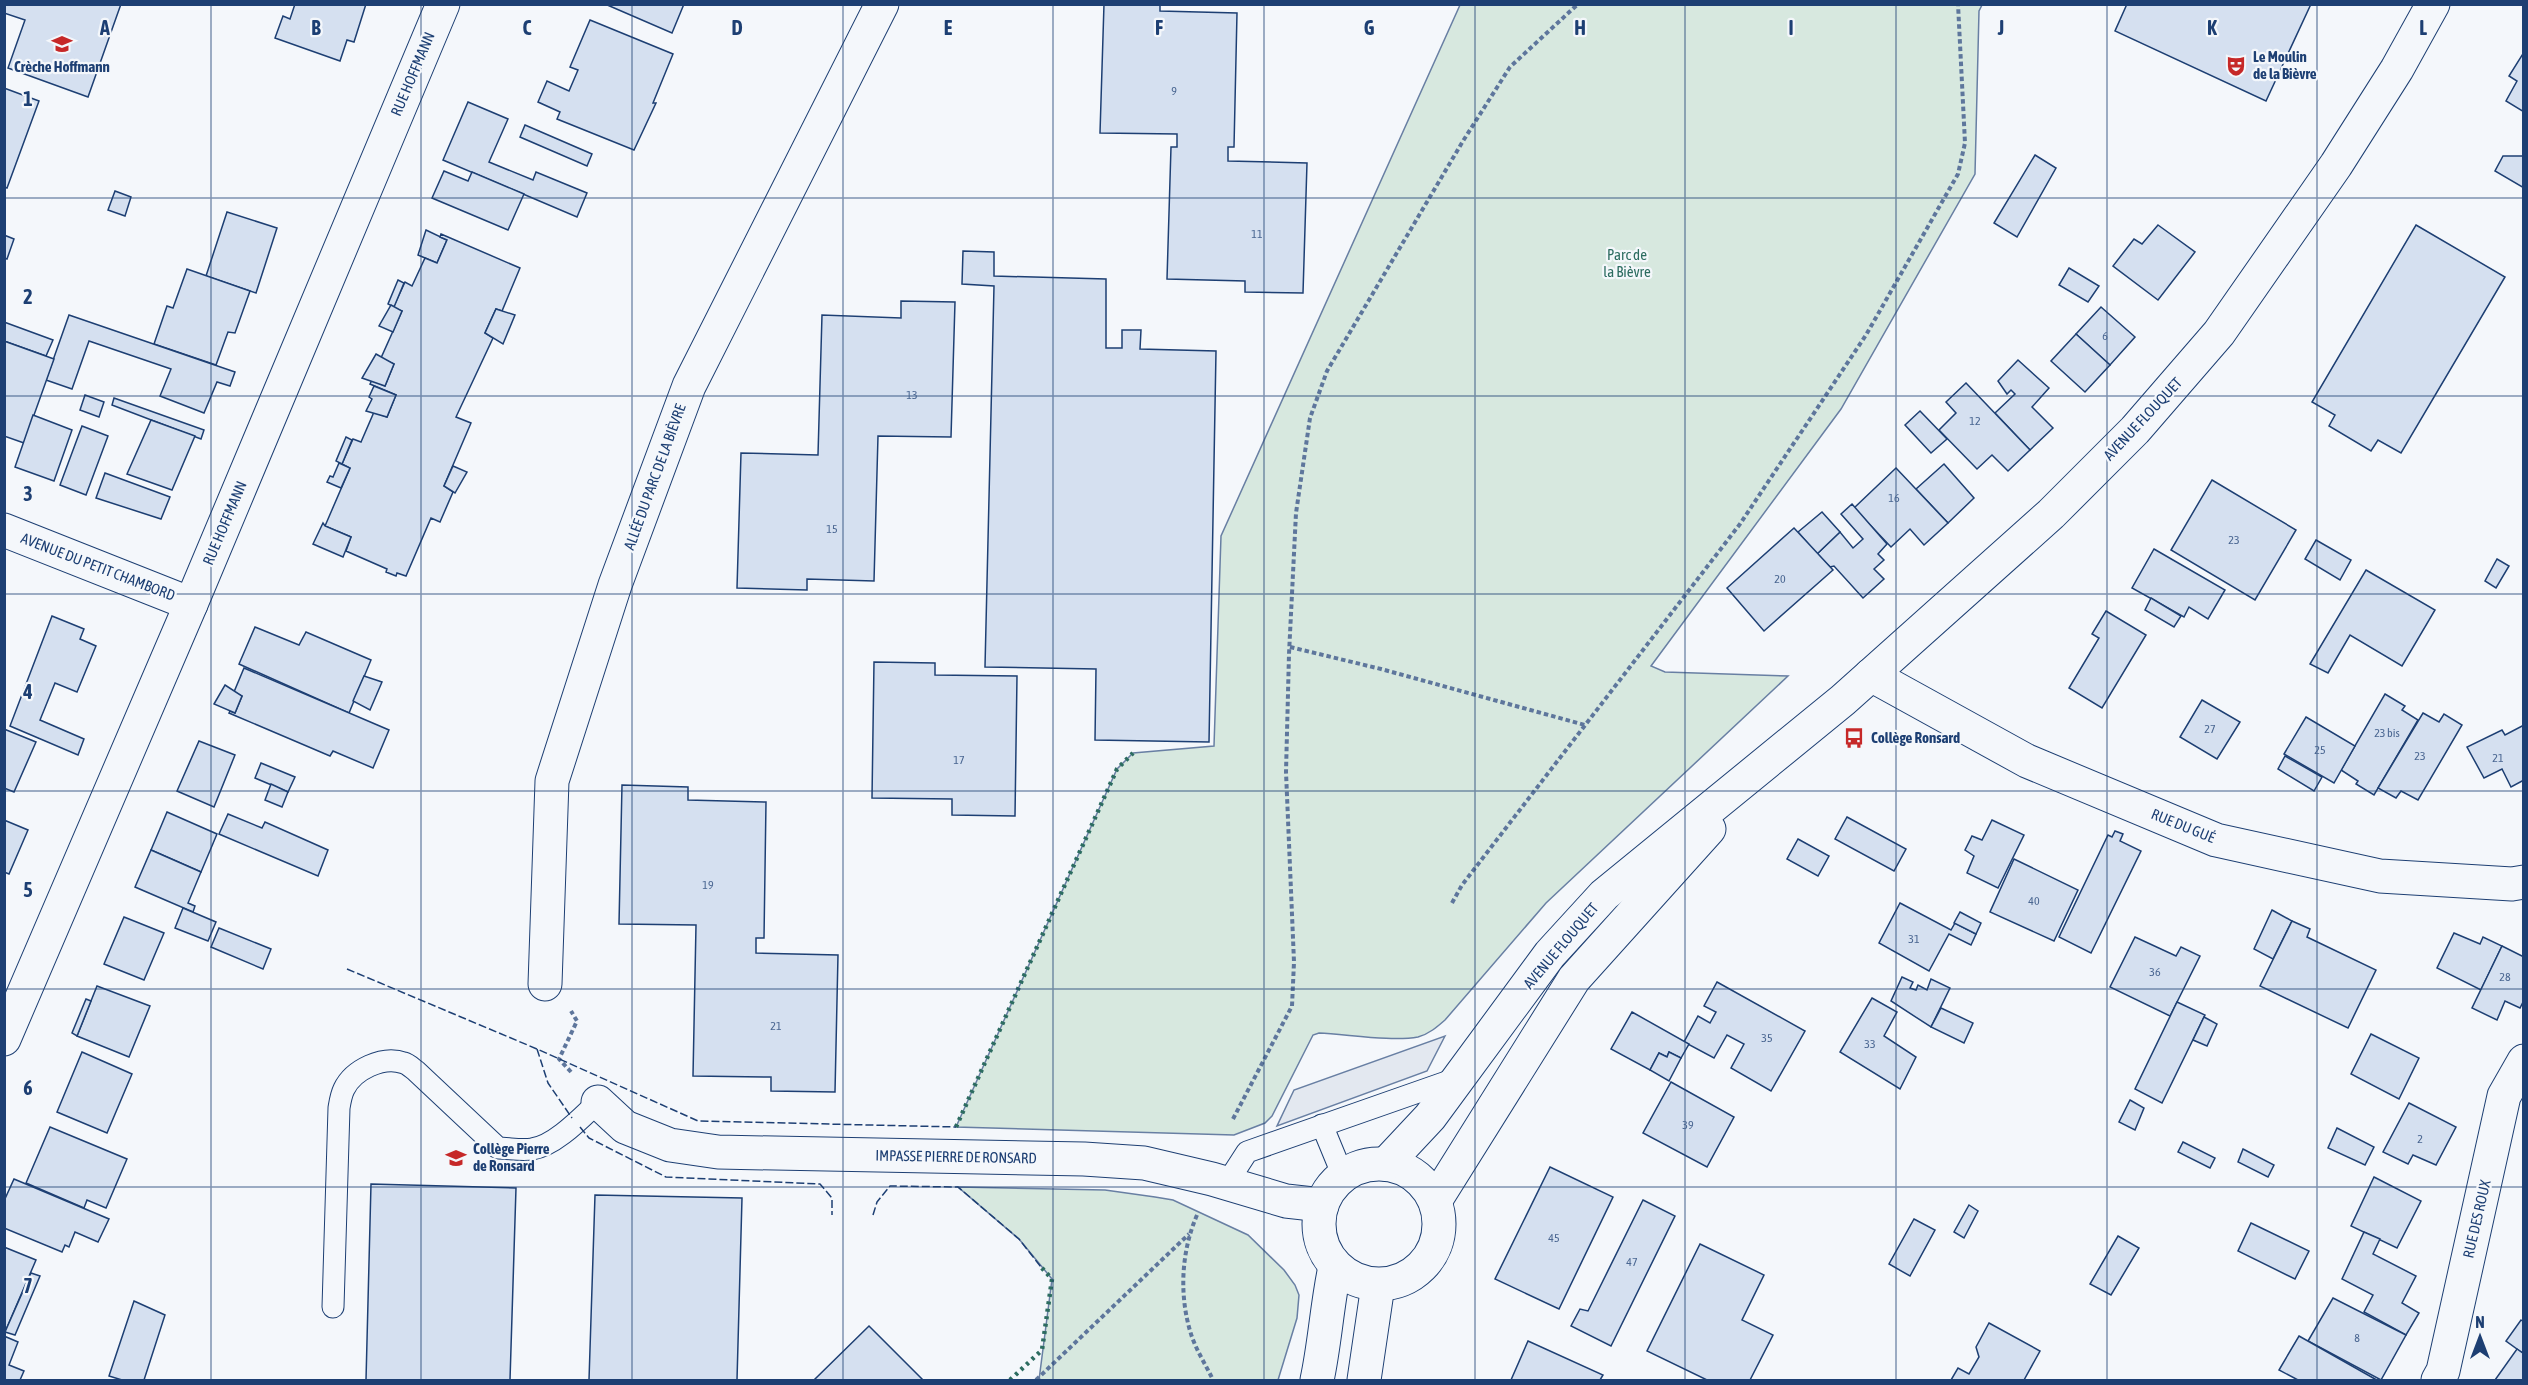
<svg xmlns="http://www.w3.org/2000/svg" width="2528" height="1385" font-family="'Asap Condensed',sans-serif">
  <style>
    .green { fill: #d7e8df; stroke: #687fa3; stroke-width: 1.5 }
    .parking { fill: #e3e8f0; stroke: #687fa3; stroke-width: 1.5 }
    .building { fill: #d5e0f0; stroke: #1d3f73; stroke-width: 1.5 }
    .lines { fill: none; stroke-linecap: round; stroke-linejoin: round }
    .lane-casing { stroke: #1d3f73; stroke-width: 23 }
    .street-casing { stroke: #1d3f73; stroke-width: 35 }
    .secondary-casing { stroke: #1d3f73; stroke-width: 35 }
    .path { stroke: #5e769c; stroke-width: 4; stroke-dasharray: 4.5 3; stroke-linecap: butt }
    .lane { stroke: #f4f7fb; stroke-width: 21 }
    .street { stroke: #f4f7fb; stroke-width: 33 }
    .secondary { stroke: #f4f7fb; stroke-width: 33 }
    .hedge { stroke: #2c6c60; stroke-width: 4.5; stroke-dasharray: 3 4.5; stroke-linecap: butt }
    .fence { stroke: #1d3f73; stroke-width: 1.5; stroke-dasharray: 8 3; stroke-linecap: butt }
    .grid { fill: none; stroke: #1d3f73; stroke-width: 1.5; stroke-opacity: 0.55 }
    .labels { text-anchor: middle; stroke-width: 4.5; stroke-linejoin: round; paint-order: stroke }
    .number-label { font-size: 12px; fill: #4b6792 }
    .poi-label { font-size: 15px; font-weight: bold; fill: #1d3f73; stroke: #f4f7fb; text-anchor: start }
    .street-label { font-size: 15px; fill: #1d3f73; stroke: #f4f7fb }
    .park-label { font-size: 15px; fill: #2c6c60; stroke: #f4f7fb }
    .grid-label { font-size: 20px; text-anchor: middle; font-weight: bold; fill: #1d3f73; stroke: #f4f7fb; stroke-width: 4.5; stroke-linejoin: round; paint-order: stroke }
  </style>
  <rect width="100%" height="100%" fill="#f4f7fb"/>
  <g class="green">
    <path d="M1460,5h522l-3,6 -4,163 -134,235 -190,257 14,6 123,4 -242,227 -101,117c-8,7 -16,14 -27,17 -26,5 -72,-3 -99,-4l-6,2 -41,81 -7,7 -31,12 -278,-8 161,-358 16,-16 81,-7 7,-210z"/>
    <path d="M958,1187l147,3 50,7 18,3 75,35 36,35 11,15 4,10 -2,23 -19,62h-239l13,-101 -33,-40z"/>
  </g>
  <path class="parking" d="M1445,1036l-18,35 -150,55 17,-36z"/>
  <g class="building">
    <path d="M4,4h117l-33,93 -80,-29 17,-48 -21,-7z"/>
    <path d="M295,4h71l-12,38 -7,-2 -7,21 -65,-23 8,-22 7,3z"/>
    <path d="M605,4h79l-12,29z"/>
    <path d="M1104,4h56v7l77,2 -3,134h-6v14l79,2 -4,130 -58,-1v-11l-78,-2 4,-132h6v-13l-77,-1z"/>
    <path d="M2127,4h184l-45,97 -151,-70z"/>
    <path d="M590,20l83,34 -20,49h3l-22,47 -77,-31 3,-7 -22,-10 9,-21 22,10 9,-21 -8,-3z"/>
    <path d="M2524,52v60l-18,-11 11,-20 -8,-5z"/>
    <path d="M4,88l35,13 -32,87 -3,-1z"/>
    <path d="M468,102l40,17 -19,43 44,18 3,-8 51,21 -10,24 -134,-57z"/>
    <path d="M525,125l67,29 -5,12 -67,-29z"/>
    <path d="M2035,155l21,13 -39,69 -23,-14z"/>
    <path d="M2503,156h21v32l-29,-17z"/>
    <path d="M444,171l24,10 4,-9 52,22 -16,36 -76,-32z"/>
    <path d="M115,191l16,6 -6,19 -17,-6z"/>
    <path d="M227,212l50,16 -21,65 -50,-17z"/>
    <path d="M2158,225l37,27 -37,48 -45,-34 21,-27 8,5z"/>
    <path d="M2416,225l89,52 -104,176 -23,-13 -7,11 -42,-25 6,-11 -23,-13z"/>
    <path d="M426,230l21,10 -10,23 -19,-8z"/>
    <path d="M441,234l79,34 -18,43 -6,-2 -11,24 8,5 -37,79 15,6 -27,63 9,6 -13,30 -9,-4 -25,58 -9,-3 -1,3 -10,-4 1,-3 -41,-18 5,-14 -26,-11 25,-58 -8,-4 11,-25 8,3 13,-30 13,5 9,-22 -26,-11 2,-4 13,6 9,-22 -13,-6 21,-47 -9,-3 12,-26 7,4 13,-28 12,5 10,-23 -7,-3z"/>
    <path d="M4,235l10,4 -7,20 -3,-1z"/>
    <path d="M963,251l31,1v24l112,3v69h16v-18h19l-1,19 76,2 -7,391 -114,-2 1,-71 -111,-2 9,-381 -32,-2z"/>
    <path d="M2069,268l30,18 -11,16 -29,-17z"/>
    <path d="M187,269l63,22 -15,42 -7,-1 -12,33 -62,-21 13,-38 6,2z"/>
    <path d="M398,280l6,3 -10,24 -6,-3z"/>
    <path d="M901,301l54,1 -4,135 -73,-1 -4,145 -67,-2v11l-70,-2 4,-135 77,2 4,-140 79,3z"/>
    <path d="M391,305l11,6 -9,21 -14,-6z"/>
    <path d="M2101,307l34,30 -25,28 -34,-31z"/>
    <path d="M496,309l19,6 -12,29 -18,-11z"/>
    <path d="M69,315l166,57 -5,14 -13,-4 -13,31 -44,-17 11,-27 -82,-28 -17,48 -26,-9z"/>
    <path d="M4,322l49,18 -7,16 -42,-15z"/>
    <path d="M2076,334l34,31 -25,27 -34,-31z"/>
    <path d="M4,341l50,18 -30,84 -20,-7z"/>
    <path d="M376,354l18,10 -9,22 -23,-8z"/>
    <path d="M2018,360l31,28 -17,19 21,21 -23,22 -35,-37 20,-19 -4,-4 -4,4 -9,-13z"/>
    <path d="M1966,383l64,67 -22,21 -16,-16 -15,14 -38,-39 17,-17 -10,-11z"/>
    <path d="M374,386l22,9 -9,22 -21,-6 6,-12 -3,-2z"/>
    <path d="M85,395l19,7 -5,15 -19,-7z"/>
    <path d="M114,398l90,32 -3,9 -89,-34z"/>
    <path d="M1920,411l27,28 -16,14 -26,-28z"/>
    <path d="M33,415l39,15 -18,51 -39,-14z"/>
    <path d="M151,420l44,16 -23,54 -45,-16z"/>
    <path d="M82,426l26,10 -22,59 -26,-10z"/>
    <path d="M346,437l6,3 -10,24 -6,-3z"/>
    <path d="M339,463l11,5 -9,20 -14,-6 3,-6 3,1z"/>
    <path d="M1944,464l30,34 -26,25 -32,-34z"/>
    <path d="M453,466l14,6 -12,21 -11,-7z"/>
    <path d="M1896,468l52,55 -24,22 -14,-16 -19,18 -37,-39z"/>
    <path d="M105,473l65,24 -9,22 -65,-21z"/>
    <path d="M2212,480l84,50 -41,70 -84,-50z"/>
    <path d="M1852,504l35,40 -9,10 6,6 -10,9 10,10 -21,19 -29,-32 -4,1 -13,-13 23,-22 13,16 10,-9 -22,-25z"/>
    <path d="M1822,512l18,20 -23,22 -19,-22z"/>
    <path d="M323,523l2,3 26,11 -8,20 -30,-13z"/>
    <path d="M1794,528l39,42 -69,61 -37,-43z"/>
    <path d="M2316,540l35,20 -11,20 -35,-21z"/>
    <path d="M2154,549l71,41 -17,29 -19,-12 -5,10 -52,-29z"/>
    <path d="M2497,559l12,7 -13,22 -11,-7z"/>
    <path d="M2366,570l69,40 -33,56 -52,-31 -22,38 -18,-9z"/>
    <path d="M2151,598l30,18 -7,11 -29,-17z"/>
    <path d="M2106,611l40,24 -44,73 -33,-20 30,-50 -7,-4z"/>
    <path d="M52,616l32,13 -4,10 16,7 -19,46 -22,-9 -15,37 44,19 -6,16 -68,-29z"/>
    <path d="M255,627l44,18 7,-13 65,28 -22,53 -110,-49z"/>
    <path d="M874,662l61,1v12l82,1 -2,140 -63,-1v-16l-80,-1z"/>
    <path d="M244,668l145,62 -16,38 -40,-17 -3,5 -101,-43 1,-2 5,2 7,-17 -8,-4z"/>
    <path d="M364,676l18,6 -12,28 -17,-9z"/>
    <path d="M225,685l17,11 -7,17 -21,-9z"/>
    <path d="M2385,694l20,12 -3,4 16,10 -44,75 -18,-11 2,-3 -17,-11z"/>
    <path d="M2202,700l38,22 -23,37 -37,-22z"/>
    <path d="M2423,713l16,9 5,-8 18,11 -44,75 -17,-9 -5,7 -18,-10z"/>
    <path d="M2306,717l49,29 -21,37 -50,-29z"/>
    <path d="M2524,725v55l-13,7 -9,-18 -18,9 -17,-31 35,-17 3,5z"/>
    <path d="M4,729l32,13 -22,50 -10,-4z"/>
    <path d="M199,741l36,14 -21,52 -37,-16z"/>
    <path d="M2285,756l37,21 -8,14 -36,-22z"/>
    <path d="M261,763l34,14 -7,15 -33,-14z"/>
    <path d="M271,784l17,8 -6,15 -17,-7z"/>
    <path d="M622,785l66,2v13l78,2 -2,136h-8v15l82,2 -3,137 -64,-1v-14l-78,-1 3,-151 -77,-1z"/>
    <path d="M167,812l50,22 -16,38 -50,-22z"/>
    <path d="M228,814l34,14 3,-6 63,28 -10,26 -99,-42z"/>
    <path d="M1847,817l59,32 -12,22 -59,-32z"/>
    <path d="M4,820l24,10 -19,44 -5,-2z"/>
    <path d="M1992,820l32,15 -26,53 -31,-15 7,-17 -9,-6 7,-14 10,4z"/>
    <path d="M2115,831l8,3 -3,7 21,10 -50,102 -32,-16 49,-102 4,2z"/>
    <path d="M1798,839l31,17 -11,20 -31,-17z"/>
    <path d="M151,850l50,22 -13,31 7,3 -2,6 -58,-25z"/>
    <path d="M2014,859l64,31 -24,51 -64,-29z"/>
    <path d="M1900,903l51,27 4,-7 21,11 -5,11 -22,-11 -20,37 -50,-28z"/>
    <path d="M183,908l33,14 -8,19 -33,-13z"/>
    <path d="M2272,910l20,11 -19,38 -19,-10z"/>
    <path d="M1960,912l21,11 -5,11 -22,-11z"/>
    <path d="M124,917l40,16 -20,47 -40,-16z"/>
    <path d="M2292,921l18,8 -3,8 69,33 -28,58 -88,-42z"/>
    <path d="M219,928l52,21 -8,20 -52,-22z"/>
    <path d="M2454,933l26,11 3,-7 19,9 -21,44 -44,-22z"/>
    <path d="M2135,937l41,19 5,-9 19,9 -30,60 -60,-29z"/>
    <path d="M2502,946l22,11v43l-4,8 -15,-7 -8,19 -25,-12z"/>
    <path d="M1902,977l11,5 -3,6 6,2 2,-5 9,5 4,-11 19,9 -19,39 -40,-26z"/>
    <path d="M1717,982l88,49 -34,60 -40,-23 13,-24 -17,-9 -13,23 -30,-16 14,-26 12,7 6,-11 -12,-6z"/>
    <path d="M97,986l53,20 -21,51 -52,-21z"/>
    <path d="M1872,998l25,14 -13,24 32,21 -16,32 -60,-37z"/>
    <path d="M86,999l5,2 -14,35 -5,-3z"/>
    <path d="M2177,1002l28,13 -43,88 -27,-14z"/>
    <path d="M1941,1008l32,15 -9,20 -33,-16z"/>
    <path d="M1632,1012l57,32 -8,14 -12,-6 -2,5 -8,-4 -9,17 -39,-21z"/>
    <path d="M2204,1017l13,7 -10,22 -14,-6z"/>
    <path d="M2371,1034l48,24 -20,41 -48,-25z"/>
    <path d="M82,1052l50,22 -25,59 -50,-21z"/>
    <path d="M1669,1052l12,6 -12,23 -19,-11 9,-17 8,4z"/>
    <path d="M1671,1082l63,35 -27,50 -64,-34z"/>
    <path d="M2130,1100l14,8 -9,22 -16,-8z"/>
    <path d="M2409,1103l47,24 -20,38 -23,-10 -5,9 -25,-12z"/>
    <path d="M50,1127l77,32 -21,49 -19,-8 -3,8 -58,-25z"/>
    <path d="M2337,1128l37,19 -9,18 -37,-17z"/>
    <path d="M2183,1142l32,16 -5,10 -32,-16z"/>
    <path d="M2243,1149l31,16 -6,12 -30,-15z"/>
    <path d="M1550,1167l63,30 -54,112 -64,-30z"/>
    <path d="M2374,1177l47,24 -24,47 -46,-22z"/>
    <path d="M14,1179l95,40 -11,23 -23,-10 -6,15 -4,-2 -3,7 -58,-24v-27z"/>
    <path d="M371,1184l145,4 -6,192h-144z"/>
    <path d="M595,1195l147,3 -5,182h-148z"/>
    <path d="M1643,1200l32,16 -64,130 -40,-20 9,-17 8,2z"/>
    <path d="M1969,1205l9,6 -14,27 -10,-6z"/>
    <path d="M1914,1219l21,11 -25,46 -21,-12z"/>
    <path d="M2251,1223l58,28 -14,28 -57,-28z"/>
    <path d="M2364,1232l16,7 -7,15 43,22 -14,27 17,10 -13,22 -42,-23 9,-17 -31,-16z"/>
    <path d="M2118,1236l21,12 -28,47 -21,-11z"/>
    <path d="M1700,1244l64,31 -22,45 31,15 -23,45h-43l-60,-29z"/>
    <path d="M4,1247l32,13 -31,72 -1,-1z"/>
    <path d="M31,1273l9,3 -25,59 -10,-3z"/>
    <path d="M2333,1298l73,37 -25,45 -73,-39z"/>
    <path d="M134,1301l31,14 -21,65h-22l-13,-4z"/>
    <path d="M2521,1320l3,2v32l-18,-13z"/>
    <path d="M1989,1323l51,28 -16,29h-73l7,-12 11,6 10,-17 -3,-10z"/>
    <path d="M869,1326l54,54h-109z"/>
    <path d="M4,1336l14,6 -9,23 15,6 -4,9h-16z"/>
    <path d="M2299,1336l76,43 -1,1h-76l-19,-10z"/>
    <path d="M1528,1341l75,34 -3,5h-89z"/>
    <path d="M2517,1349l7,5v26h-29z"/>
  </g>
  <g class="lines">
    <g class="lane-casing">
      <g id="lane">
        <path d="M1322,1125l21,51"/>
        <path d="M1227,1183l20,-31 211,-74"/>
        <path d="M333,1307l6,-199c1,-6 2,-13 5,-19 9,-19 39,-34 60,-26 4,1 8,5 12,8l82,77c11,0 23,3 34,1 23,-3 50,-32 66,-47"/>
      </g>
    </g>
    <g class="street-casing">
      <g id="street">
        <path d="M4,530l187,74"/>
        <path d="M1871,675l156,86 189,79 164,36 132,8 12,-2"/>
        <path d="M545,984l7,-203 63,-196 74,-199 193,-382"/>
        <path d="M4,1039l187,-435 252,-600"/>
        <path d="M598,1102l27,25 45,18 48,7 366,7 60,4 68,16 74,22 36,4"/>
        <path d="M2438,1380l5,-9 61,-275 20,-35"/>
      </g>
    </g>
    <g class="secondary-casing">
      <g id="secondary">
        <circle cx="1379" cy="1224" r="60"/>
        <path d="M1386,1164l44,-47 120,-163 54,-59 239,-195 208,-186 84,-84 84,-97 117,-168 61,-96 36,-65"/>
        <path d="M1435,1201l139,-222 135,-150"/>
        <path d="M1317,1380c8,-37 10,-76 18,-113"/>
        <path d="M1364,1380l14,-95"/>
      </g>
    </g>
    <g class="path">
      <path d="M1290,647l91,22 204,56"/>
      <path d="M1452,903l10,-18 278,-361 126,-189 92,-161 7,-31 -7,-139"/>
      <path d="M571,1072l-12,-13 18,-38 -6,-10"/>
      <path d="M1233,1119l59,-113 2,-44 -8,-190 3,-118 7,-141 14,-95 17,-47 136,-230 47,-74 68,-63"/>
      <path d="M1197,1215c-16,37 -18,81 -6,119 5,16 15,31 22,46"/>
      <path d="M1036,1380l153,-146"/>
    </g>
    <use href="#lane" class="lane"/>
    <use href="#street" class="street"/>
    <use href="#secondary" class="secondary"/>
    <g class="hedge">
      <path d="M956,1127l161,-358 16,-16"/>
      <path d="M1010,1380l32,-30 10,-71 -11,-12"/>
    </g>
    <g class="fence">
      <path d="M347,969l190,80 161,72 258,6"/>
      <path d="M537,1049l11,34 24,35"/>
      <path d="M580,1127l9,11 77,39 154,7 12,14v17"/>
      <path d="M873,1215l4,-13 13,-16 68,1 61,52 22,28"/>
    </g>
  </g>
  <path class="grid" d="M211,4v1376M421,4v1376M632,4v1376M843,4v1376M1053,4v1376M1264,4v1376M1475,4v1376M1685,4v1376M1896,4v1376M2107,4v1376M2317,4v1376M4,198h2520M4,396h2520M4,594h2520M4,791h2520M4,989h2520M4,1187h2520"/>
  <defs>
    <g id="school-bare" transform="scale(1.62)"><path d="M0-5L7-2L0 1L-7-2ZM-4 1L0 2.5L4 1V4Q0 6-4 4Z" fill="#c62828" stroke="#f4f7fb" stroke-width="2.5" paint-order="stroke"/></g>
    <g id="theatre-bare" transform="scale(1.62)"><path d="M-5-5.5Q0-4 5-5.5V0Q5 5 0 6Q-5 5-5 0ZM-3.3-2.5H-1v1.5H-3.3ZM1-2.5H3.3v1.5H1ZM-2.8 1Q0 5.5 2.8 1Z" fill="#c62828" stroke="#f4f7fb" stroke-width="2.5" paint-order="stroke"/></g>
    <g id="bus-bare" transform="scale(1.62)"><path d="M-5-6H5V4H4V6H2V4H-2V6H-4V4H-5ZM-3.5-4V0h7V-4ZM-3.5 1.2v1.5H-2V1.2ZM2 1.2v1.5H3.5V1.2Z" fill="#c62828" stroke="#f4f7fb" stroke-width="2.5" paint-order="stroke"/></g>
  </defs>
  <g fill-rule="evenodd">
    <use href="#school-bare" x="62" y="44"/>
    <use href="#theatre-bare" x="2236" y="66"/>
    <use href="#bus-bare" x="1854" y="738"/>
    <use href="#school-bare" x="456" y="1158"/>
  </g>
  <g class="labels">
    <g class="number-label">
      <text x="1174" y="95">9</text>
      <text x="1257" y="238">11</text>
      <text x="2105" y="340">6</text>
      <text x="912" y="399">13</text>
      <text x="1975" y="425">12</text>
      <text x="1894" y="502">16</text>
      <text x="832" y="533">15</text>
      <text x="2234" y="544">23</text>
      <text x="1780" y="583">20</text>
      <text x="2210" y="733">27</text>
      <text x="2387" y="737">23 bis</text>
      <text x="2320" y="754">25</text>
      <text x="2420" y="760">23</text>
      <text x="2498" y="762">21</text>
      <text x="959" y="764">17</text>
      <text x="708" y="889">19</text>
      <text x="2034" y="905">40</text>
      <text x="1914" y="943">31</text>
      <text x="2155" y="976">36</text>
      <text x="2505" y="981">28</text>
      <text x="776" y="1030">21</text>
      <text x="1767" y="1042">35</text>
      <text x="1870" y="1048">33</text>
      <text x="1688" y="1129">39</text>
      <text x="2420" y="1143">2</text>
      <text x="1554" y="1242">45</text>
      <text x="1632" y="1266">47</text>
      <text x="2357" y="1342">8</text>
    </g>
    <g class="poi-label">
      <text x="2253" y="62">Le Moulin<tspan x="2253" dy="17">de la Bièvre</tspan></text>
      <text x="62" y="72" text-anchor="middle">Crèche Hoffmann</text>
      <text x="1871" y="743">Collège Ronsard</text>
      <text x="473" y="1154">Collège Pierre<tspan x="473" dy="17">de Ronsard</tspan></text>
    </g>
    <g class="street-label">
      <text transform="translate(413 74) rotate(-67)" y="5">RUE HOFFMANN</text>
      <text transform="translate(2143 419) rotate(-47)" y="5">AVENUE FLOUQUET</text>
      <text transform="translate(655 477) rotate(-70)" y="5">ALLÉE DU PARC DE LA BIÈVRE</text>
      <text transform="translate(225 523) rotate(-67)" y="5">RUE HOFFMANN</text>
      <text transform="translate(98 567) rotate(21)" y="5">AVENUE DU PETIT CHAMBORD</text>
      <text transform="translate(2183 826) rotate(22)" y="5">RUE DU GUÉ</text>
      <text transform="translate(1561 946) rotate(-50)" y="5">AVENUE FLOUQUET</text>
      <text transform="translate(956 1157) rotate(1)" y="5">IMPASSE PIERRE DE RONSARD</text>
      <text transform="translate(2477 1219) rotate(-77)" y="5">RUE DES ROUX</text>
    </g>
    <g class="park-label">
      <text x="1627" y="260">Parc de<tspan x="1627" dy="17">la Bièvre</tspan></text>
    </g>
  </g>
  <g class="grid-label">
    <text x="105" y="35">A</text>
    <text x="316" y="35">B</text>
    <text x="527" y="35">C</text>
    <text x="737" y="35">D</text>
    <text x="948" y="35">E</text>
    <text x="1159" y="35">F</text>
    <text x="1369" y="35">G</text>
    <text x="1580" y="35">H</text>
    <text x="1791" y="35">I</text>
    <text x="2001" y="35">J</text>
    <text x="2212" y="35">K</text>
    <text x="2423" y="35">L</text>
    <text x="28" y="106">1</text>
    <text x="28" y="304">2</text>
    <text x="28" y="501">3</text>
    <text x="28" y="699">4</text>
    <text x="28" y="897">5</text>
    <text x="28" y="1095">6</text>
    <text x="28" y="1293">7</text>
  </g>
  <rect width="2528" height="1385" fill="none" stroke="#1d3f73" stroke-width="12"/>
  <g transform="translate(2480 1337)" stroke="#f4f7fb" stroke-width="4.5" paint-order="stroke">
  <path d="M0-4.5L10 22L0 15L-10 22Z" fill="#1d3f73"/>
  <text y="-9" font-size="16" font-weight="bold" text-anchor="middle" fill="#1d3f73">N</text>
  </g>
</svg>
